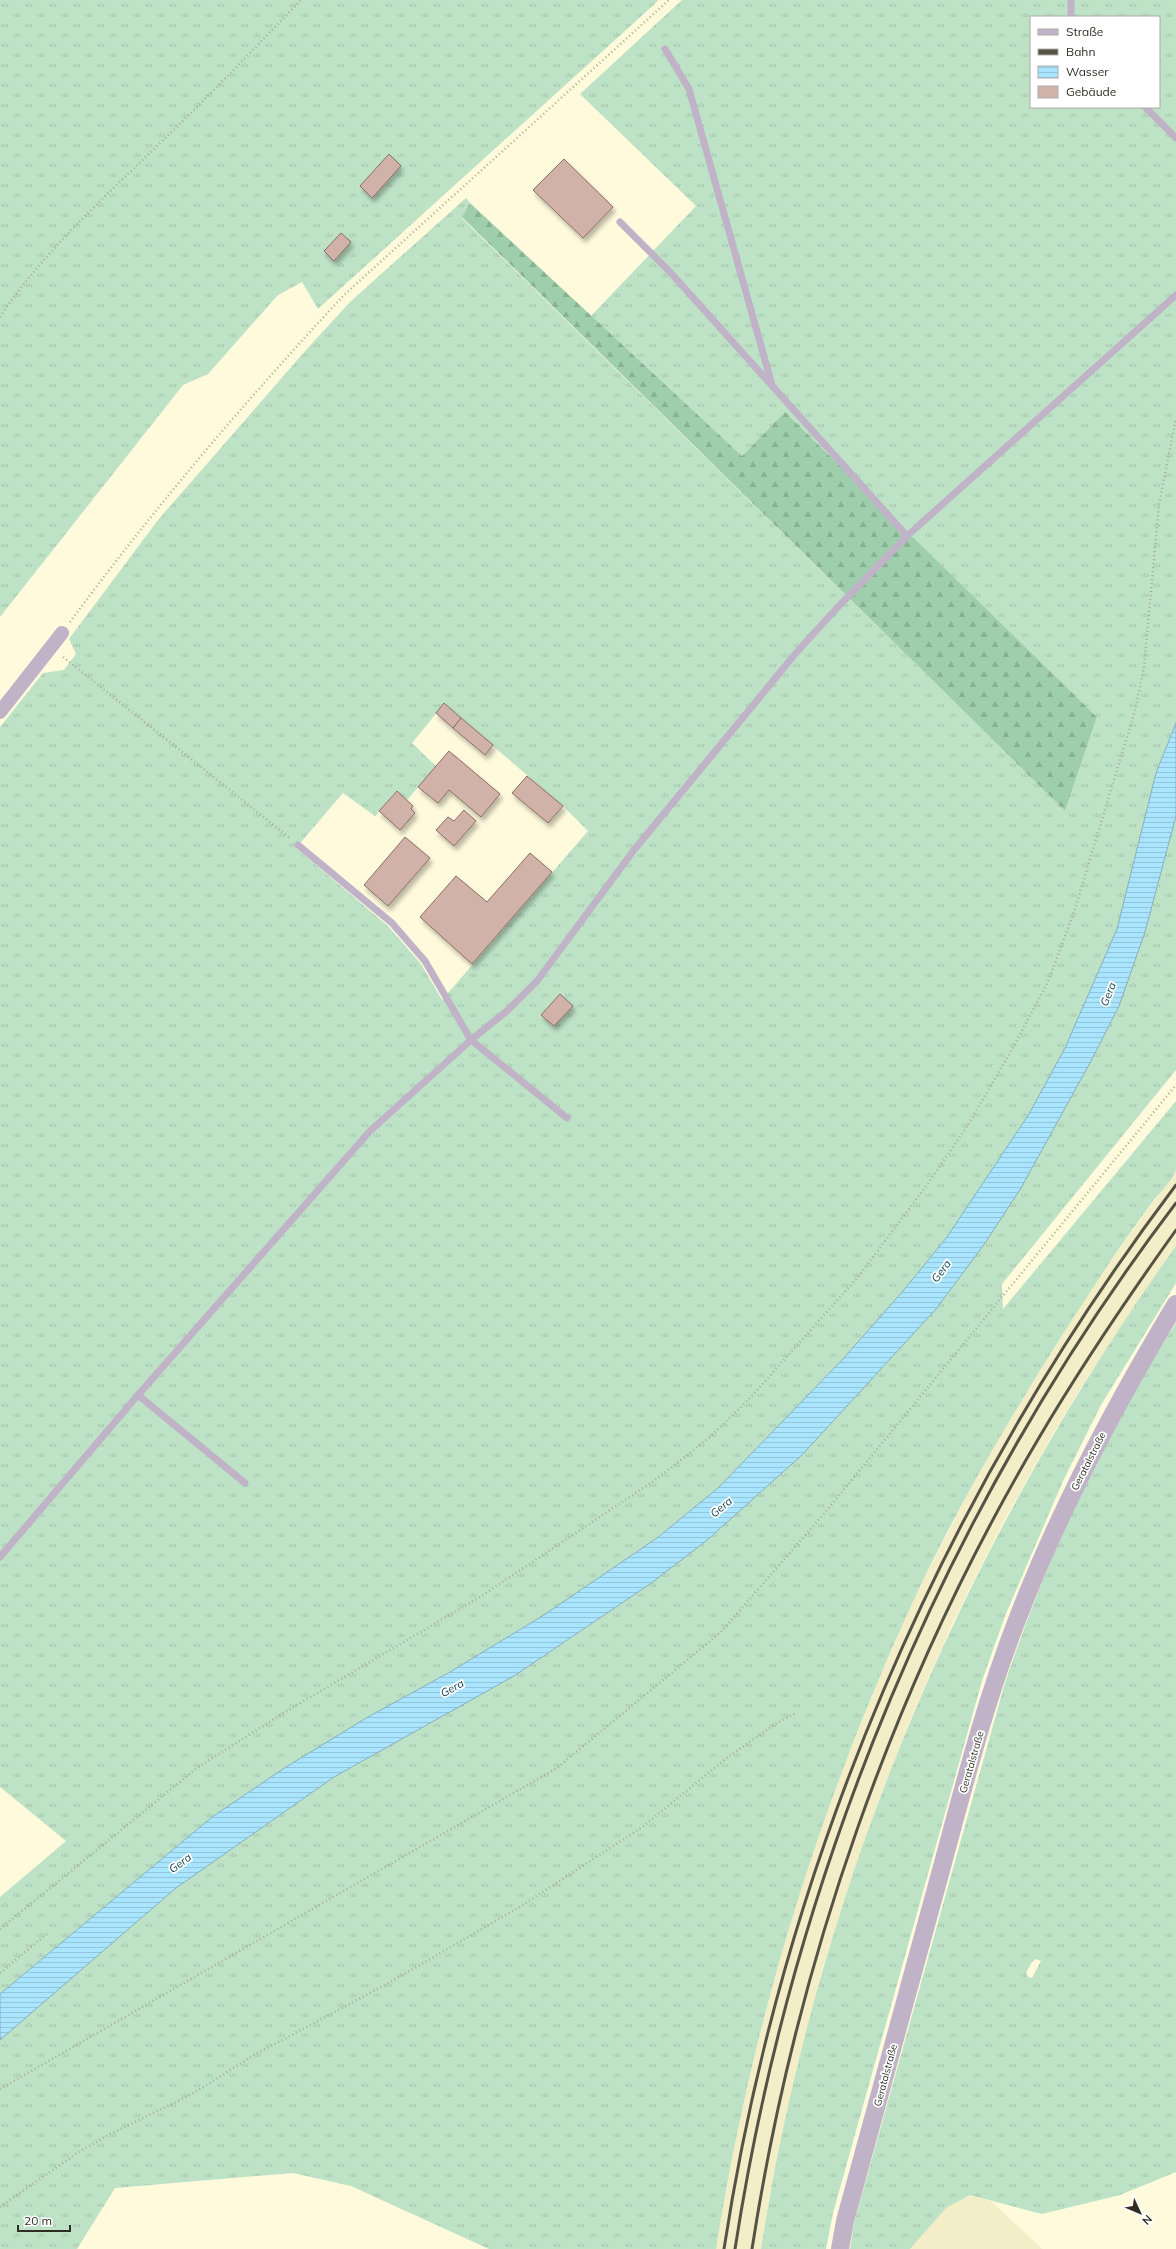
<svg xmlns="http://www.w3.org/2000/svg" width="1176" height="2249" font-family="Mulish,sans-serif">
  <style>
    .built { fill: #f3edc8 }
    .grass { fill: url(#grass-tufts); fill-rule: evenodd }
    .forest { fill: url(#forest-firs) }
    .water { fill: url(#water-rules); stroke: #85aebd }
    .building { fill: #d1b2a8; stroke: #8a6d64; filter: url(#shadow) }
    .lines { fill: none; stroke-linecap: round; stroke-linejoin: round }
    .path { stroke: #aeab94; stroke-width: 2.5; stroke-dasharray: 1 3; stroke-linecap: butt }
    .service { stroke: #c1b3c7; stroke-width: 7 }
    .minor { stroke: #c1b3c7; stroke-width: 14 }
    .tertiary { stroke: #c1b3c7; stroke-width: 18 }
    .rail { stroke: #565345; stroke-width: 3 }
    .labels { text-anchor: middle; stroke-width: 3.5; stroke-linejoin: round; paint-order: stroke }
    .street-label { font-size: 10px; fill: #302e23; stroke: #fff }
    .water-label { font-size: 11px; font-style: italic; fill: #083e4f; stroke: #fff }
  </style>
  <defs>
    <pattern id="grass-tufts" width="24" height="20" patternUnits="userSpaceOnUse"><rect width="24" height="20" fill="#bde2c6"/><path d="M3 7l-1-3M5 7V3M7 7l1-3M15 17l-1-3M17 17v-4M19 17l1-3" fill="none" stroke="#a3c2aa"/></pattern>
    <pattern id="forest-firs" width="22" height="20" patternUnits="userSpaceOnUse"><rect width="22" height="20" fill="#9eceab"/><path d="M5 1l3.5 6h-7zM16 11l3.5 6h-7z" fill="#88b193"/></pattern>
    <pattern id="water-rules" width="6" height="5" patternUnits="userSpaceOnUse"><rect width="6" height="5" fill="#a9e5ff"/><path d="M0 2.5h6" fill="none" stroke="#92c5da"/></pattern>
    <filter id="shadow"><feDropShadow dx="2.5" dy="4.5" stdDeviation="2" flood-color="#0004"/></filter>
  </defs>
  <rect width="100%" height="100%" fill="#fffadc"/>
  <g class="built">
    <path d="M1176,1171v75l-88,130 -40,66 -45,80 -50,100 -40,91 -32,81 -34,97 -25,79 -53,228 -8,51h-45l9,-59 20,-100 34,-132 25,-82 35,-97 33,-83 40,-93 51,-100 46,-84 95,-149z"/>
    <path d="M970,2195l22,7 50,47h-132l36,-41z"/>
  </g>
  <g class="grass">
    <path d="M0,0h657l1,1 -340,308 -16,-27 -24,13 -70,79 -25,11 -183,232z"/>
    <path d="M682,0h494v723l-20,50 -39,156 -52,119 -36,66 -82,123 -44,54 -62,70 -123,127 -61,50 -113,77 -94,57 -82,45 -156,100 -212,177v-97l66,-56 -66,-54v-1060l43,-54 21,-3 12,-16 -7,-15 89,-119 148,-170 44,-48 116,-104 4,5 -8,15 603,593 32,-94 -312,-305 -43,44 -151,-140 105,-110 -116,-112zM1031,17h128v90h-128zM444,704l119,102 25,25 -146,169 -21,-36 -32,-37 -93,-79 47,-55 32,23 21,-25 11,9 29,-34 -24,-23z"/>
    <path d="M1176,816v254l-174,214 1,25 173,-208c0,16 0,33 0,50 0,6 0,14 0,19 -3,10 -16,22 -22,30 -20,27 -40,55 -58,83 -68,104 -133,210 -185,323 -94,205 -160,420 -195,643h-227l-138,-63 -58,-13 -178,15 -38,61h-77v-209l176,-152 158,-111 180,-101 67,-45 69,-47 56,-43 96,-86 134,-146 47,-63 38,-58 70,-127 28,-55 26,-74z"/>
    <path d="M1176,1246v37l-75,122 -38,76 -58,135 -23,65 -149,532 -7,36h-65c57,-364 201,-704 415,-1003z"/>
    <path d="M1176,1323v849l-56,23 -78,19 -72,-19 -24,13 -36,41h-60l4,-26 150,-537c42,-127 99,-251 172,-363zM1036,1959l5,2 -9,17 -4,-1 -2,-4 6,-11z"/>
  </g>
  <path class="forest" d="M470,203l272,253 43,-44 312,305 -32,94 -603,-594z"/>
  <path class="water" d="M1176,723v93l-31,116 -26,74 -28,55 -70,127 -38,58 -47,63 -134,146 -96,86 -56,43 -136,92 -180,101 -158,111 -176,152v-46l212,-177 74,-50 82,-50 82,-45 94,-57 113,-77 61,-50 123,-127 62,-70 44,-54 82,-123 36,-66 52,-119 39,-156z"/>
  <g class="building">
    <path d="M389,154l12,12 -29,32 -12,-12z"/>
    <path d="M564,159l49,48 -30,31 -50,-48z"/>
    <path d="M341,233l10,9 -17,19 -10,-10z"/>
    <path d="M444,703l17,15 -8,10 -17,-15z"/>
    <path d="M461,718l32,27 -8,10 -32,-27z"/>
    <path d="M449,751l51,43 -19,23 -32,-27 -11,13 -20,-16z"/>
    <path d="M527,776l36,30 -15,17 -36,-30z"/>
    <path d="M397,791l16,15 -2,3 4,4 -15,17 -21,-19z"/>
    <path d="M464,810l12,11 -22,25 -18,-16 12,-13 6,4z"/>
    <path d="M405,837l25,21 -42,48 -24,-21z"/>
    <path d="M530,853l22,19 -80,92 -52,-47 36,-41 31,26z"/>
    <path d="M560,994l13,12 -19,20 -13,-11z"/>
  </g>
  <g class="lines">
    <g class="path">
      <path d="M0,317c42,-63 100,-116 155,-169 50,-48 98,-98 146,-148"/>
      <path d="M70,622c84,-114 177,-223 274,-327l325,-295"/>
      <path d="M63,657l227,181"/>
      <path d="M0,1929l197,-161 88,-56 195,-115 178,-119 52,-41 41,-40 107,-120 69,-92 39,-57 44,-75 38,-71 27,-73 61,-202 8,-40 15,-163 17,-85"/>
      <path d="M0,1973l48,-40"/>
      <path d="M0,2089l557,-321 164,-136 107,-123 348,-424"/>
      <path d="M0,2207l77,-54 33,-19 80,-39 66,-41 131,-70 131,-76 123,-80 87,-71 49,-34 19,-10"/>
    </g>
    <g class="service">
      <path d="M1071,17v-17"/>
      <path d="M665,49l24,40 83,296"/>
      <path d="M1145,107l31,31"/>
      <path d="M620,222l50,50 237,264"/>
      <path d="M298,845l94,78 33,38 46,79 96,78"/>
      <path d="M138,1395l107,88"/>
      <path d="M0,1557l138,-162 232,-264 101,-91 37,-30 29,-29 97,-131 162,-197 40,-44 71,-73 269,-241"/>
    </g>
    <path class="minor" d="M0,712l62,-79"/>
    <path class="tertiary" d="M840,2249l5,-28c32,-115 63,-231 95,-347 23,-85 45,-172 77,-254 42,-110 98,-215 159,-316"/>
    <g class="rail">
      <path d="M724,2249c59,-385 217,-753 452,-1064"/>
      <path d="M735,2249c58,-377 210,-742 441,-1046"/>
      <path d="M752,2249c44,-285 141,-565 288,-813 42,-71 88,-139 136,-206"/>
    </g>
  </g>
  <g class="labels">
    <g class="street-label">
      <text transform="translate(1088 1461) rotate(-63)" y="4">Geratalstraße</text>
      <text transform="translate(971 1762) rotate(-74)" y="4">Geratalstraße</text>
      <text transform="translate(885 2075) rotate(-75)" y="4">Geratalstraße</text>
    </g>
    <g class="water-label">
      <text transform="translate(1108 994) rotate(-69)" y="4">Gera</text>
      <text transform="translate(941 1271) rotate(-53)" y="4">Gera</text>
      <text transform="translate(721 1507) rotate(-40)" y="4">Gera</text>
      <text transform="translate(452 1688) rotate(-29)" y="4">Gera</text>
      <text transform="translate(180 1863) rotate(-37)" y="4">Gera</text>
    </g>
  </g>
  <rect x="1030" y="16" width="130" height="92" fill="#ffffff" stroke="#acaba7"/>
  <rect x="1038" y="29" width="20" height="6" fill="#c1b3c7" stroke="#acaba7"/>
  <text x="1066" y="36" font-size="12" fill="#302e23">Straße</text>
  <rect x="1038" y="49" width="20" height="6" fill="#565345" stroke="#acaba7"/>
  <text x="1066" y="56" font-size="12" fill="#302e23">Bahn</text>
  <rect x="1038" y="66" width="20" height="12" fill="url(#water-rules)" stroke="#acaba7"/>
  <text x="1066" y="76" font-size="12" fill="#302e23">Wasser</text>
  <rect x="1038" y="86" width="20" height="12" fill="#d1b2a8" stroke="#acaba7"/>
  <text x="1066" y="96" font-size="12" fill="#302e23">Gebäude</text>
  <g transform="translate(1140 2213) rotate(134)" stroke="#ffffff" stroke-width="3" paint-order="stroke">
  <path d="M0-3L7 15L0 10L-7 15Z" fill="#302e23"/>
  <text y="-6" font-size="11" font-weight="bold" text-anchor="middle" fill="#302e23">N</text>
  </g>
  <path d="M18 2225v6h52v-6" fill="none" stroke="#302e23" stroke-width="2"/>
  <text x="24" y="2225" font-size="12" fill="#302e23" stroke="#ffffff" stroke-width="3" paint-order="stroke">20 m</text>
</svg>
